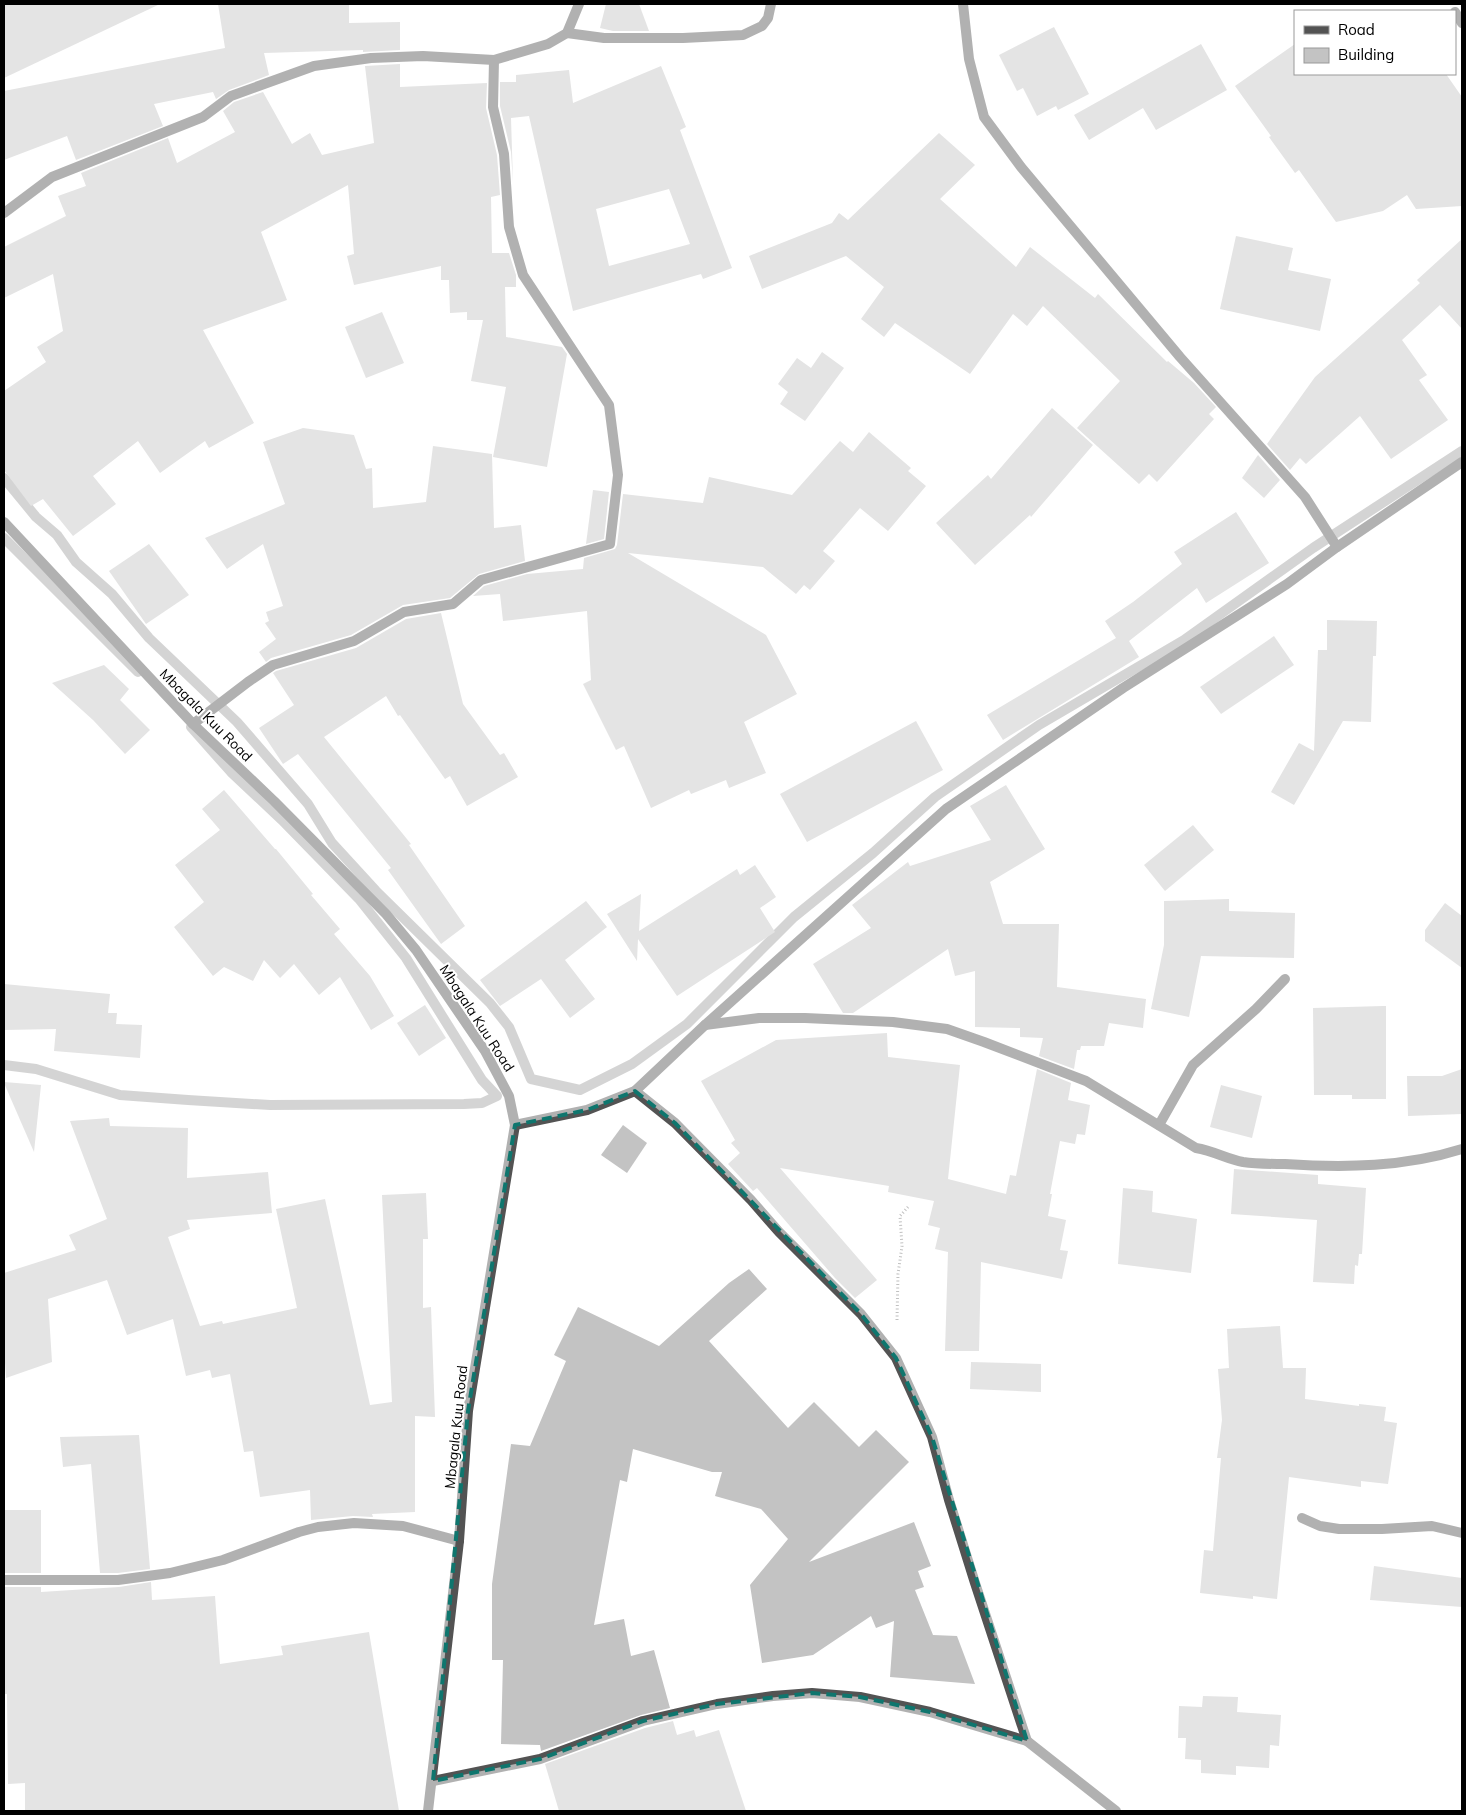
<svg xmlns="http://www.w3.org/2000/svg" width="1466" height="1815" font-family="Mulish,sans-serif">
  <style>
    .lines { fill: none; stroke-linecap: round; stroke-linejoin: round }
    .stream { stroke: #a1a1a1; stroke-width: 10 }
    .building { fill: #c3c3c3; fill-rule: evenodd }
    .path { stroke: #757575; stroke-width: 3; stroke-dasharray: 1 2.5; stroke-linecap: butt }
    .minor { stroke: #535353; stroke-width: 10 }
    .tertiary { stroke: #535353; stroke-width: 10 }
    .marked { fill: none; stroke: #0f766e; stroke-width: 4; stroke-dasharray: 10 6; stroke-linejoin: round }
    .labels { text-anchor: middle; stroke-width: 4; stroke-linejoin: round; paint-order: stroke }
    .street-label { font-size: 14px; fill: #000; stroke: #fff }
  </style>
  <rect width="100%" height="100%" fill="#fff"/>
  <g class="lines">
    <g class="stream">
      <path d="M4,478l32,39 21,18 19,27 36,32 37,44 88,84 71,82 24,39 44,48 114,112 19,24 22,52 49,11 52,-26 55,-40 107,-107 79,-64 62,-56 104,-72 145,-85 129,-92 149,-97"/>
      <path d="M4,538l134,134"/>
      <path d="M4,1065l32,4 84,26 68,5 82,5 194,-1 18,-1 15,-7 -15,-16 -76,-122 -47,-59 -77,-79 -51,-48 -40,-45"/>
    </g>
  </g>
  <g class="building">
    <path d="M4,4h156l-156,74z"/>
    <path d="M218,4h131v19l51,-1v28l-37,2v-2l-99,3 5,22 -40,15 -13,9 -3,-7 -59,12 9,22 -87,34 -9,-24 -63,24v-69l221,-43z"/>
    <path d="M606,4h33l10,27h-36l-13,-3z"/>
    <path d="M1054,27l35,67 -31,16 -2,-4 -19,10 -14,-28 -6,3 -18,-36z"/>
    <path d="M1201,44l26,46 -71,40 -13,-22 -54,32 -15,-25z"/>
    <path d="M1295,44v30h151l16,23v109l-46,3 -9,-14 -24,16 -47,11 -37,-52 -4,3 -26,-36 2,-1 -36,-50z"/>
    <path d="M400,64v23l87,-4 -1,25 11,47 3,40 -9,2 1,56h17l7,22v12h-11l1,50 56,10 5,7 -20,113 -54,-10 13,-70 -35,-6 12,-61h-16v-8l-17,1 -1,-33h-8v-14l-87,19 -7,-29 7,-2 -6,-69 -87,47 26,68 -84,30 51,93 -45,25 -4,-7 -45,32 -22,-32 -45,35 23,28 -43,32 -30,-37 -12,7 -27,-36v-79l42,-29 -9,-15 26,-16 -10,-57 -49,24v-51l62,-31 -8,-20 28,-10 -5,-13 87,-35 9,25 58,-31 -12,-21 11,-9 29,-10 29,52 18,-11 12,22 52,-12 -9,-77z"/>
    <path d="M661,66l25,61 -6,3 52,138 -29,11 -2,-5 -128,37 -44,-195 -18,2 2,65 -2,-31 -11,-46v-24h16v-7l53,-5 4,33zM669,189l21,55 -81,22 -13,-57z"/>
    <path d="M939,133l36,32 -35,34 76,68 14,-20 65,51 3,-4 69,68 1,-1 26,22 22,24 -7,7 5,5 -57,63 -8,-8 -10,10 -62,-56 43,-47 -77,-75 -16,20 -14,-12 -43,60 -75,-51 -11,14 -23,-18 23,-32 -38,-31 -84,33 -13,-33 83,-33 7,-10 9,7z"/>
    <path d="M1236,236l57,12 -5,22 43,9 -11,52 -100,-22z"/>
    <path d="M1462,239v90l-22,-24 -38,35 25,35 -8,5 29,40 -57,39 -31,-43 -54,48 -6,-6 -10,12 -23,-26 48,-67 105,-94 -3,-3z"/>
    <path d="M382,312l22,51 -38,15 -21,-51z"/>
    <path d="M822,352l22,16 -39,53 -25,-17 8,-12 -10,-8 19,-26 14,10z"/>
    <path d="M1052,408l41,37 -62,72 -1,-2 -55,50 -39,-42 52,-48 3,4z"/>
    <path d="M303,428l51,7 12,34 6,-1 1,40 53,-6 7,-56 59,8 2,74 27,-3 4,36 -46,13 -29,24 -47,7 -52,30 -80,23 -5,4 -7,-10 17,-13 -11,-16 4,-2 -3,-9 17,-6 -20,-62 -36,25 -22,-31 80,-34 -22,-62z"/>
    <path d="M869,432l42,36 -3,3 18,15 -38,45 -28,-23 -37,43 12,10 -25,29 -6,-5 -8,9 -33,-27 -135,-14 138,82 31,59 -53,28 22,51 -37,15 -3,-8 -35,14 -2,-4 -38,18 -27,-62 -8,4 -33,-66 8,-4 -4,-69 -84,10 -3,-27 -27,2 11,-10 43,-12 56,-5 1,-11 31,-9 2,-4 6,-51 80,9 6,-26 83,18 48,-54 13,11z"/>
    <path d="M1258,455l22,25 -16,18 -22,-20z"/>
    <path d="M593,490l16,2 -5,47 -18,5z"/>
    <path d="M1236,512l33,51 -63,40 -9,-15 -68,53 10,16 -136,83 -16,-25 129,-77 -11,-17 28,-19 49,-38 -8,-12z"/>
    <path d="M149,544l40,51 -43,29 -37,-53z"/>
    <path d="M441,613l22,91 37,51 4,-2 14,24 -51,29 -17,-30 -5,3 -45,-64 -2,1 -12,-20 -62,41 87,107 -2,1 56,81 -24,18 -53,-74 3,-2 -93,-114 -15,10 -24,-36 35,-23 -21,-32 3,-2 80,-23 50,-29z"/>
    <path d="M1327,620l50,1 -1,35h-3l-2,66 -28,-1 -49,84 -23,-13 28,-49 15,8 4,-101h9z"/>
    <path d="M1274,636l20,29 -73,49 -21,-27z"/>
    <path d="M104,665l25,24 -9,11 30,30 -25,24 -32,-34 -41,-37z"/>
    <path d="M916,721l27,49 -136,72 -27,-48z"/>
    <path d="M1006,785l39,64 -55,33 13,42h56l-2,63 89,12 -3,29 -34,-5 -5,23h-23l-1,4h-3l-3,19 -35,-13 4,-18 -23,-1v-9l-45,-1v-56l-20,5 -7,-27 -95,64h-10l-30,-49 58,-36 -19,-23 56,-43 2,4 81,-26 -21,-34z"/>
    <path d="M224,790l51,59h1l37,45 -2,1 29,34 -6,5 36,42 24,40 -23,14 -31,-53 -21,18 -25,-31 -14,14 -16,-18 -11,21 -29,-14 -11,9 -39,-49 30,-25 -29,-37 45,-35 -18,-21z"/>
    <path d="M1193,825l21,25 -49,41 -21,-26z"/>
    <path d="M755,865l21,32 -16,11 15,24 -98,64 -39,-57 -1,22 -30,-47 34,-20 -2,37 98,-62 3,6z"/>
    <path d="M1229,899v12l66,2 -1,45 -93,-2 -12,61 -38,-8 13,-64v-44z"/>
    <path d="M586,901l21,26 -42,33 30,39 -25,19 -29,-39 -41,27 -20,-26z"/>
    <path d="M1445,903l17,13v52l-37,-27v-11z"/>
    <path d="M4,984l106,10 -2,19h9l-1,11 26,1 -2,33 -86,-7 2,-22 -52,1z"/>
    <path d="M425,1005l21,33 -27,18 -22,-33z"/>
    <path d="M1383,1006h3v93h-34v-4h-38l-1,-87z"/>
    <path d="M887,1033l1,24 72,8 -12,114 58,15 4,-19 6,1 21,-107 34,14 -3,17 22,5 -5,30 -8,-1 -2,10 -15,-3 -10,53h2l-4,22 18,4 -6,30 8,1 -6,28 -81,-17 -2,89h-34l3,-99 -13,-3 5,-21 -12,-3 6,-24 -46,-9 1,-6 -109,-18 97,112 -22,18 -20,-20 -78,-90 -4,3 -25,-27 12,-11 -9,-10 4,-3 -34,-59 75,-41z"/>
    <path d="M1462,1069v45l-54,2 -1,-40h35z"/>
    <path d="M4,1082l37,3 -7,67 -30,-69z"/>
    <path d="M1221,1085l41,11 -10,42 -42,-11z"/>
    <path d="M109,1118l1,8 78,2 -1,50 81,-6 4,41 -85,7 3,9 -22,8 32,89 22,-5 1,3 74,-16 -21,-99 49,-10 45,206 22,-3 -10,-207 44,-2 2,46h-5v69l8,-1 4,110 -20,-1v96l-43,2 1,3 -20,-1 -42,4 -1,-30 -50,7 -7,-46 -9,1 -14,-78 -18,4 -2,-8 -24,6 -13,-57 -46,16 -20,-55 -59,19 4,63 -46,16 -2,-31v-74l72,-23 -7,-15 38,-16 -37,-98z"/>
    <path d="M623,1125l24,18 -20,30 -26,-18z"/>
    <path d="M1234,1169l84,6v9l48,4 -4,66h-3l-1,12 -3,-1 -1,19 -41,-2 4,-62 -86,-6z"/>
    <path d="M1123,1188l30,3 -1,21 45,7 -6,54 -73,-9z"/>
    <path d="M749,1269l18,20 -58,52 79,87 26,-26 45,45 17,-17 33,32 -100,100 105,-40 17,44 -13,5 6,16 -9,3 18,45 24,1 18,48 -85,-7 4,-56 -18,7 -5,-12 -58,39 -51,8 -12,-78 38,-46 -27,-30 -46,-13 7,-24h-10l-79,-23 -6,33 -7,-2 -26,145 30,-6 7,37 23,-6 16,58 -29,7 -100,36 -1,-6 -39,-1 2,-84h-11v-76l19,-140 19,2 36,-85 -12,-6 24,-48 81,39 70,-63z"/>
    <path d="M1280,1326l3,42h23l-1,31 54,7v-2l27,3 -2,14 13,2 -9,61 -27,-3v6l-72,-10 -12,122 -24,-3v3l-53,-6 4,-43 9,1 8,-93h-4l5,-38 -4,-51 11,-1 -2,-39z"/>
    <path d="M971,1362l70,2v28l-71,-3z"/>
    <path d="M139,1435l11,134 -32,4h-18l-9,-109 -28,3 -3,-30z"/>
    <rect x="4" y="1510" width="37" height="63"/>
    <path d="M1374,1566l88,12v29l-92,-7z"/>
    <path d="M151,1582l1,18 63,-4 5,68 63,-9 -2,-9 88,-14 30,179h-374v-28l-17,1 -1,-90h-3v-107h37v5l78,-5z"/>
    <path d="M1203,1696l35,1 -1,15 44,3 -2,31 -9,-1 -1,23 -33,-2v9l-35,-2v-13l-16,-1 1,-21h-8l1,-32 23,1z"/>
    <path d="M673,1721l4,14 17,-5 2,7 23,-7 27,81h-187l-14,-47 100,-36z"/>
  </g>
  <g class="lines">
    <path class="path" d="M897,1320l1,-46 4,-28 -2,-30 8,-9"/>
    <g class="minor">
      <path d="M963,4l6,55 15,58 37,50 159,190 125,140 32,50"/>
      <path d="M1455,12l7,11"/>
      <path d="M567,33l37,5h79l60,-3 19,-9 6,-8 3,-14"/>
      <path d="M4,213l48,-36 151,-60 28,-21 83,-30 57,-8 52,-2 71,4 54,-16 19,-11 12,-29"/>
      <path d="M193,724l55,-42 25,-17 81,-24 50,-29 49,-8 28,-24 129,-36 8,-69 -9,-70 -86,-130 -14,-48 -5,-73 -11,-47 1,-47"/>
      <path d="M705,1025l54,-7h46l88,4 54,7 37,13 102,39 110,67c18,3 31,11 47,14 14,2 29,2 42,2 60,4 120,3 177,-15"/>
      <path d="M635,1091l40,32 76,77 28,32 82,82 35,44 36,79 17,63 26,83 52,158"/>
      <path d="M1159,1125l34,-60 63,-56 29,-30"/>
      <path d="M1302,1518l18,8 19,3h43l50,-3 30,7"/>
      <path d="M4,1580h114l52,-7 53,-13 76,-28 19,-5 36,-4 49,3 56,15"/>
      <path d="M433,1781l107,-22 103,-38 74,-17 56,-8 39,-3 48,4 70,15 97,29 89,70"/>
    </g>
    <g class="tertiary">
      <path d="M4,522l189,202 81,77 112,113 30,36 69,101 24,45 6,29 -47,286 -9,130 -31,270"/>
      <path d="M515,1125l72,-15 48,-19 70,-66 241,-216 177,-121 164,-104 50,-37 125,-85"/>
    </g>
  </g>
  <path d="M0 0H1466V1815H0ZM635,1091l40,32 186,191 35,44 36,79 95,304 -97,-29 -70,-15 -48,-4 -95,11 -74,17 -103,38 -107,22 35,-370 47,-286 72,-15z" fill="#fff" fill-opacity=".55" fill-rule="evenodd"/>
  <path class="marked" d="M635,1091l40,32 186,191 35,44 36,79 95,304 -97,-29 -70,-15 -48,-4 -95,11 -74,17 -103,38 -107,22 35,-370 47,-286 72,-15z"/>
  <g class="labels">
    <g class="street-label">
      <text transform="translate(206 715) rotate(45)" y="5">Mbagala Kuu Road</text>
      <text transform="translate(477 1018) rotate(57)" y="5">Mbagala Kuu Road</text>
      <text transform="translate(456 1427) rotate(-84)" y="5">Mbagala Kuu Road</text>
    </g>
  </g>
  <rect width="1466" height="1815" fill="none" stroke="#000000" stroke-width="10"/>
  <rect x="1294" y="10" width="162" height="65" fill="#ffffff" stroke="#999999"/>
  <rect x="1304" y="26" width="25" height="8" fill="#535353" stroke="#999999"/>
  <text x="1338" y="35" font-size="15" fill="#000000">Road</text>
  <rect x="1304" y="48" width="25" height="15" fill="#c3c3c3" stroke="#999999"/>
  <text x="1338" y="60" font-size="15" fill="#000000">Building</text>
</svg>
